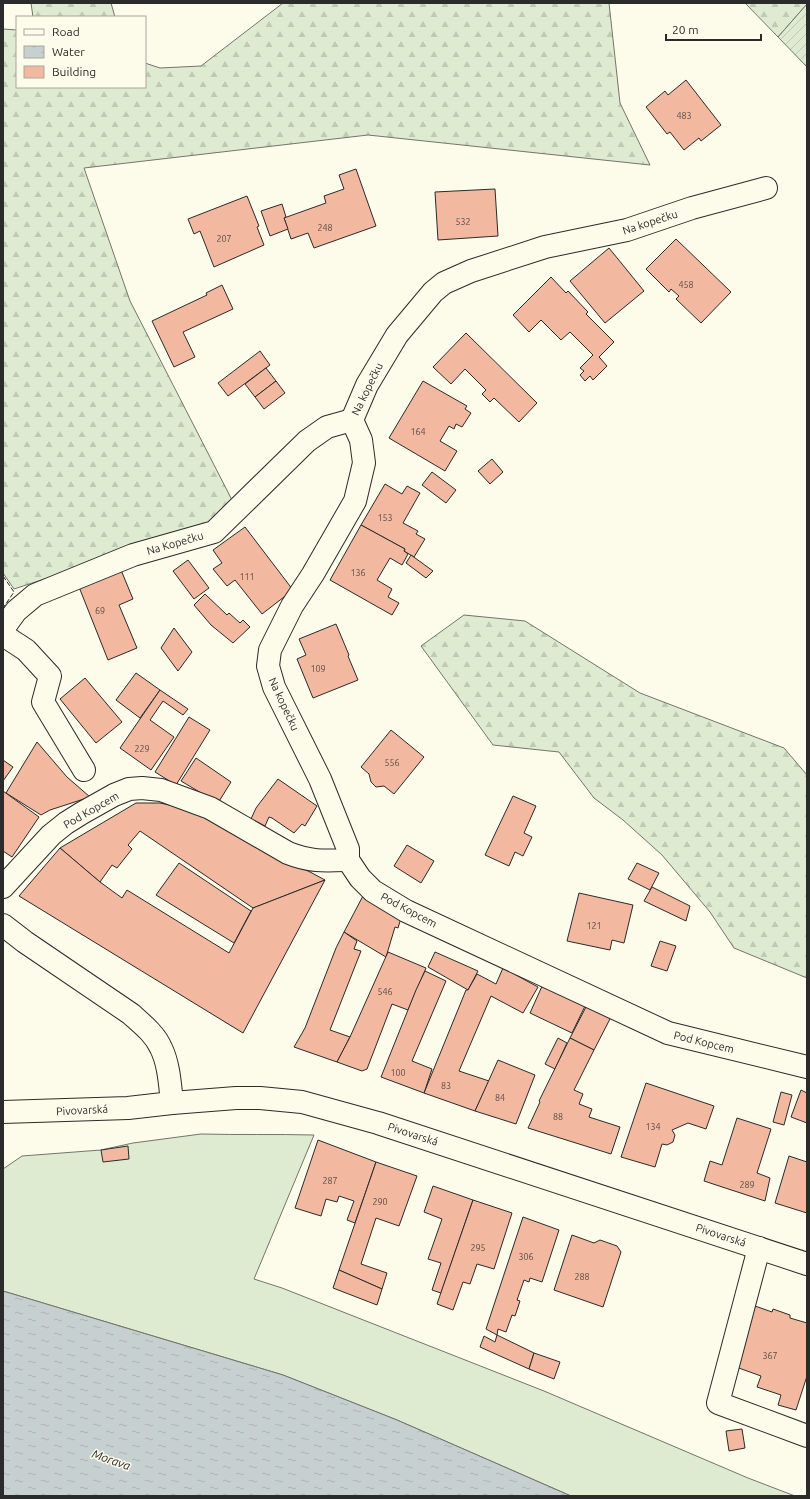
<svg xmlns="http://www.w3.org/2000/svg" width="810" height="1499" font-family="Ubuntu,sans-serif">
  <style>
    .grass { fill: #deebd1; stroke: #74746e }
    .forest { fill: url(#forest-firs); stroke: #74746e }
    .garden { fill: url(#garden-furrows); stroke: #74746e }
    .water { fill: url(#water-ripples); stroke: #74746e }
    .building { fill: #f2b8a0; stroke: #2b2b2b }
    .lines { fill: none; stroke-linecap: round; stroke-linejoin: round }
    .minor-casing { stroke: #2b2b2b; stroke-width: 24 }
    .major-casing { stroke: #2b2b2b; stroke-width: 24 }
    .minor { stroke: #fdfbea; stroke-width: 22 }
    .major { stroke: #fdfbea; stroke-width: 22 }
    .fence { stroke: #2b2b2b; stroke-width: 1; stroke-dasharray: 5 2; stroke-linecap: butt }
    .labels { text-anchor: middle; stroke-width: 3; stroke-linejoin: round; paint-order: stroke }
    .number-label { font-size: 9px; fill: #5d4e48 }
    .street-label { font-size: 11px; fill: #2b2b2b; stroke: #fdfbea }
    .water-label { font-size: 12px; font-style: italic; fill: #2b2b2b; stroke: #fdfbea }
  </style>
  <defs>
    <pattern id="forest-firs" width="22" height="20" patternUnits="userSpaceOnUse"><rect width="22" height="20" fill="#deebd1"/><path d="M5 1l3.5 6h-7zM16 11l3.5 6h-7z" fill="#bfcab4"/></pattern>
    <pattern id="garden-furrows" width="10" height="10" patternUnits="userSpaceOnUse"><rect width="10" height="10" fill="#deebd1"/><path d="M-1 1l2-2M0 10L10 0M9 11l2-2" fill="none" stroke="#bfcab4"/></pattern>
    <pattern id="water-ripples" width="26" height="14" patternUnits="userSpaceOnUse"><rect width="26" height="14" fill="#c7d0d0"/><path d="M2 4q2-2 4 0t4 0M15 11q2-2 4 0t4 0" fill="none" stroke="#abb3b3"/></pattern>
  </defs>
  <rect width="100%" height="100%" fill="#fdfbea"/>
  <path class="grass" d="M201,1134c38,1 75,0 113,1l-60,144 28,9 262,103 204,87 47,18h-224l-174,-76 -114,-45 -280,-84v-122l19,-13 79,-6 32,-7z"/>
  <g class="forest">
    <path d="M31,3h80l4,14h-82z"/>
    <path d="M283,3h326l11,100 30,62 -282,-30 -284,33 46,133 102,199 -22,24 -196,65 -11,-16v-544l14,1v57h128v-24l15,5 41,-2z"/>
    <path d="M745,3h62v1l-29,33z"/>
    <path d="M464,615l61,6 115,72 144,55 23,27v203l-73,-30 -24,-36 -48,-57 -39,-35 -29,-22 -35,-46 -66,-7 -72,-99z"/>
  </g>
  <path class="garden" d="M807,4v63l-29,-30z"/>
  <path class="water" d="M3,1291l280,84 114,45 174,76h-568z"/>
  <g class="building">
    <path d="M686,80l35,45 -20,16 -2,-3 -15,12 -14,-18 -3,2 -21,-27 19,-16 3,4z"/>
    <path d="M356,169l20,57 -62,22 -6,-15 -17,6 -7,-21 42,-15 -2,-7 20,-7 -5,-14z"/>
    <path d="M495,189l3,47 -60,4 -3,-48z"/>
    <path d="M247,196l12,30 -2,1 7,18 -50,22 -14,-36 -6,3 -6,-15z"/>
    <path d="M282,204l4,13 -2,1 4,11 -18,7 -9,-25z"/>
    <path d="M676,239l55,53 -30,31 -25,-24 3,-3 -8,-7 -2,3 -23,-23z"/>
    <path d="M609,248l35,43 -39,32 -35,-42z"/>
    <path d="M551,277l15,16 2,-2 20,21 -2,2 28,28 -15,15 8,9 -14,14 -3,-4 -5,5 -5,-6 4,-4 -4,-3 13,-13 -23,-23 -9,8 -20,-20 -12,12 -16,-17z"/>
    <path d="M222,285l11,24 -50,23 12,25 -21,10 -22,-46 55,-26 -1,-2z"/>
    <path d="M466,333l71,70 -18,19 -25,-24 -4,4 -8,-8 4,-4 -21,-21 -14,15 -18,-17z"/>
    <path d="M260,351l10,14 -42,31 -10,-13z"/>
    <path d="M266,368l10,13 -21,16 -10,-13z"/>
    <path d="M276,381l9,12 -21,16 -9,-12z"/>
    <path d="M423,381l44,25 -2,3 6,4 -9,14 -6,-3 -2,5 -5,-3 -9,15 17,10 -12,20 -56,-33z"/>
    <path d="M492,459l11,13 -13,12 -12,-13z"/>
    <path d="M432,472l24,18 -10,13 -24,-18z"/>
    <path d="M385,484l17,10 5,-8 13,7 -17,30 15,8 -2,3 9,5 -11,18 -10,-6 1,-2 -44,-24z"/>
    <path d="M361,525l44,24 -1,2 4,3 -6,11 -12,-7 -13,22 15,9 -4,8 11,6 -7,12 -62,-35z"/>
    <path d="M245,527l48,63 -31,24 -27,-34 -8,6 -14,-17 9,-6 -9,-13z"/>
    <path d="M411,555l22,16 -7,7 -20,-15z"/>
    <path d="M188,560l21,28 -15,11 -21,-28z"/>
    <path d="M121,570l12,29 -14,6 18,43 -29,12 -29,-73z"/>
    <path d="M205,594l22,21 2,-2 11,10 3,-3 7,7 -17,16 -22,-18 -17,-20z"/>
    <path d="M336,624l13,31 -1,1 10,24 -45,18 -16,-39 9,-4 -7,-16z"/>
    <path d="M174,628l18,24 -14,19 -17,-23z"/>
    <path d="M136,673l24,17 -20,28 -24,-18z"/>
    <path d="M85,678l37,44 -26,21 -36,-44z"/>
    <path d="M160,690l28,19 -5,6 -20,-14 -13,19 24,17 -23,33 -31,-22z"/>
    <path d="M189,717l21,13 -34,55 -21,-13z"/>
    <path d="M391,730l33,27 -30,37 -10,-8 -8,1 -5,-5 -2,-8 -8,-7z"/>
    <path d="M37,742l30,35 23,20 -40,13 -9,5 -35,-22z"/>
    <path d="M196,758l35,24 -13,21 -37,-22z"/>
    <path d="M3,760l10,7 -10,14z"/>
    <path d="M278,779l39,27 -12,20 -3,-2 -8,9 -22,-15 -3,-1 -4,9 -14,-7 5,-11z"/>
    <path d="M3,791l36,26 -27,40 -9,-6z"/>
    <path d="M513,796l23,10 -12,27 8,4 -9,19 -8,-4 -6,14 -24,-11z"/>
    <path d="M136,803h24l29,6 20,9 116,62 -72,28 -113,-77 -12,14 4,4 -15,19 -5,-3 -12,17 -40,-34z"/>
    <path d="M407,845l27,16 -13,22 -27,-17z"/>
    <path d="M60,848l40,34 22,16 5,-8 102,63 24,-45 72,-28 -82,153 -224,-137z"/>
    <path d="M179,863l72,48 -17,32 -78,-48z"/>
    <path d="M637,863l22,10 -9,17 -22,-11z"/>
    <path d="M652,887l38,19 -4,15 -42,-20z"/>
    <path d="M579,893l54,12 -9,38 -12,-3 -2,10 -43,-9z"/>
    <path d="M364,894l37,24 -3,10 -3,-1 -9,30 -42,-25z"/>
    <path d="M344,932l13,9 -3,8 7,2 -31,79 20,7 -13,25 -43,-15 11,-19 31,-80z"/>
    <path d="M660,941l16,5 -9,25 -16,-5z"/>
    <path d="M388,952l38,16 -18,42 -16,-6 -25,65 -5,2 -25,-9 13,-25z"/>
    <path d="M435,952l43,19 -10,19 -40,-23z"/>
    <path d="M503,968l35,19 -15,26 -32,-17 -32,75 30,10 -14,30 -51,-18 42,-103h2l9,-16 19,10z"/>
    <path d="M425,971l21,10 -34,80 20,8 -8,24 -43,-16 35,-87z"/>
    <path d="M543,984l43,20 -14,29 -42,-20z"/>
    <path d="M587,1005l24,12 -17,33 -24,-12z"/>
    <path d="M558,1038l9,5 -12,26 -10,-5z"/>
    <path d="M570,1038l24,12 -20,40 9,4 -4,10 13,5 -3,8 31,10 -9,27 -83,-26 12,-26 -1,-1z"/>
    <path d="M498,1060l37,15 -19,49 -41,-13z"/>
    <path d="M646,1083l68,23 -8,23 -18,-6 -16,7 3,5 -2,7 -6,3 -5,-1 -7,23 -34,-10z"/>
    <path d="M801,1090l6,3v30l-16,-6z"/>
    <path d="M781,1092l11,3 -8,30 -11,-3z"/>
    <path d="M737,1118l34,11 -14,44 13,5 -5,23 -61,-20 6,-20 12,4z"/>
    <path d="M318,1140l58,22 -21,61 -8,-3 7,-19 -15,-5 -2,6 -11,-3 -5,17 -26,-8z"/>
    <path d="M128,1146l1,13 -26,3 -2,-12z"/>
    <path d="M789,1156l18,6v51l-32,-10z"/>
    <path d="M376,1162l41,14 -18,50 -23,-8 -15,46 26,9 -5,16 -43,-19z"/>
    <path d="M433,1186l40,14 -32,93 -9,-3 9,-27 -13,-4 14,-40 -18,-7z"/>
    <path d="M473,1200l39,13 -18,56 -17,-5 -7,20 -7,-2 -10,28 -16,-6z"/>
    <path d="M523,1217l36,13 -17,52 -12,-4 -1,4 -5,-2 -7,20 3,1 -5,15 -3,-1 -6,17 -8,-3 -1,6 -11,-6z"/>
    <path d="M572,1235l22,8 6,-3 17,6 4,6 -18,55 -49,-17z"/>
    <path d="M339,1270l43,19 -5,16 -44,-17z"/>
    <path d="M755,1306l17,6 1,-3 17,6v3l17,5v53l-11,34 -18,-5 3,-10 -24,-8 4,-11 -25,-9z"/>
    <path d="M497,1335l37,18 -5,16 -49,-22 4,-11 11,6z"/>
    <path d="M534,1353l26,9 -6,17 -25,-10z"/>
    <path d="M742,1429l3,19 -16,3 -3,-20z"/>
  </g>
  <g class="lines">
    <g class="minor-casing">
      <g id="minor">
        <path d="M3,629l13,-18 19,-16 98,-40 81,-23 93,-91 20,-14 25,-7"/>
        <path d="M3,635l23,15 24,26 -7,26 41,68"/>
        <path d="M348,860v-11l-28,-70 -46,-92 -6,-21 2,-16 22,-44 21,-32 42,-73 9,-38 -3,-23 -9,-20 15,-35 30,-50 36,-43 11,-9 27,-12 74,-24 82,-17 65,-22 74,-20"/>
        <path d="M348,860l12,18 13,13 33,20 262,122 139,34"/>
        <path d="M3,887l48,-52 15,-12 16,-10 32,-18 15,-6 13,-1 19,2 49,18 78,45c23,9 36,8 60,7"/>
        <path d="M3,925l22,17 106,72c11,10 24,20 30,34 8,16 9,37 11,55"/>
        <path d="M759,1248l-41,155 89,33"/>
      </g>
    </g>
    <g class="major-casing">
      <path id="major" d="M3,1112l125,-4 44,-5 64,-5h24l42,4 76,21 429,141"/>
    </g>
    <use href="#minor" class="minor"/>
    <use href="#major" class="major"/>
    <path class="fence" d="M3,576l11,16 -11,16"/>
  </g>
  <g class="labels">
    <g class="number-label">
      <text x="684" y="119">483</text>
      <text x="463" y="225">532</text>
      <text x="325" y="231">248</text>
      <text x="224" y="242">207</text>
      <text x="686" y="288">458</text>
      <text x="418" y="435">164</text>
      <text x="385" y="521">153</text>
      <text x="358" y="576">136</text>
      <text x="247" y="580">111</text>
      <text x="100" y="614">69</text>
      <text x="318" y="672">109</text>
      <text x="142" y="752">229</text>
      <text x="392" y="766">556</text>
      <text x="594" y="929">121</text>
      <text x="385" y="995">546</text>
      <text x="398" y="1076">100</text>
      <text x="446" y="1089">83</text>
      <text x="500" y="1101">84</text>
      <text x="558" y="1120">88</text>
      <text x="653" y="1130">134</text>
      <text x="330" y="1184">287</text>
      <text x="747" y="1188">289</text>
      <text x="380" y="1205">290</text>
      <text x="478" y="1251">295</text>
      <text x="526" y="1260">306</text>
      <text x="582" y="1280">288</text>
      <text x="770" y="1359">367</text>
    </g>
    <g class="street-label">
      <text transform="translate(650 222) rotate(-18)" y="4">Na kopečku</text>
      <text transform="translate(367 389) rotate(-64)" y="4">Na kopečku</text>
      <text transform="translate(175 543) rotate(-16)" y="4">Na Kopečku</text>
      <text transform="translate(284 704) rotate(65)" y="4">Na kopečku</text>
      <text transform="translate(91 810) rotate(-30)" y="4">Pod Kopcem</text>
      <text transform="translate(409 910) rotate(28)" y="4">Pod Kopcem</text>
      <text transform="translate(704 1042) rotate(14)" y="4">Pod Kopcem</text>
      <text transform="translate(82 1110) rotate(-3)" y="4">Pivovarská</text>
      <text transform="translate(413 1134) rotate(18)" y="4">Pivovarská</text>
      <text transform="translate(721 1235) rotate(18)" y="4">Pivovarská</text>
    </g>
    <g class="water-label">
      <text transform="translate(111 1460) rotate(19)" y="4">Morava</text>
    </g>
  </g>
  <rect width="810" height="1499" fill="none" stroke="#2b2b2b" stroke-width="8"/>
  <rect x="16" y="16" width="130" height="72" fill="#fdfbea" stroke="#a9a89e"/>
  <rect x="24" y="29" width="20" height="6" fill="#fdfbea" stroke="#a9a89e"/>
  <text x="52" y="36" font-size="12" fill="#2b2b2b">Road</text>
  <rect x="24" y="46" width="20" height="12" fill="url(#water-ripples)" stroke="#a9a89e"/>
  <text x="52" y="56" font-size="12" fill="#2b2b2b">Water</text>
  <rect x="24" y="66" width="20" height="12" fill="#f2b8a0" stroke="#a9a89e"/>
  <text x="52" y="76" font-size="12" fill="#2b2b2b">Building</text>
  <path d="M666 34v6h95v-6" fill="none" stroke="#2b2b2b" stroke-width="2"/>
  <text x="672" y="34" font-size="12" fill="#2b2b2b" stroke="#fdfbea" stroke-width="3" paint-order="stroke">20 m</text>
</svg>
